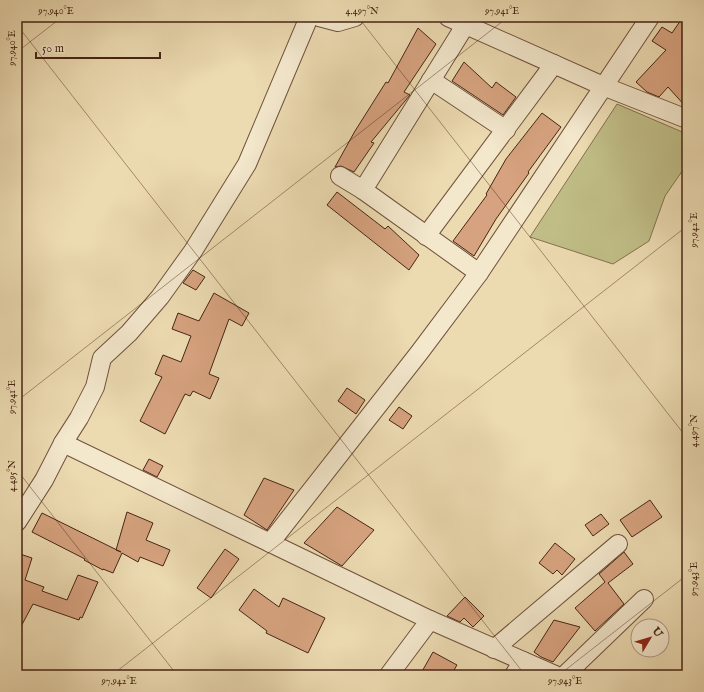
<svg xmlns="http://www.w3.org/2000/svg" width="704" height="692" font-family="'IM FELL English',serif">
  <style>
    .green { fill: #c0bd86; stroke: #84714d }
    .building { fill: #d6a27f; stroke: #472514 }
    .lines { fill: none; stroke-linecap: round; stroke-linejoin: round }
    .minor-casing { stroke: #70523b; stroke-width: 20 }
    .minor { stroke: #f3e7cc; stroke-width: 18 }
    .ticks { fill: none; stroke: #472514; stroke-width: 1; stroke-opacity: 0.45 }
    .neatline { fill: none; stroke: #472514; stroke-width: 1.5 }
    .ticks-label { font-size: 10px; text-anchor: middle; fill: #472514 }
  </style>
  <rect width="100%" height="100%" fill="#ecdab1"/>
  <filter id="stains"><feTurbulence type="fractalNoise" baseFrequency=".005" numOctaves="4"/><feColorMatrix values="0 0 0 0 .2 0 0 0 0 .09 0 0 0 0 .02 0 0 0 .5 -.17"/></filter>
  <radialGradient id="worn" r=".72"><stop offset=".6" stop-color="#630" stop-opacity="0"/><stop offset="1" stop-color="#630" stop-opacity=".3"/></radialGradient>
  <path class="green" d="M617,104l70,30v30l-22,32 -16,45 -36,23 -83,-27z"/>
  <g class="building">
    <path d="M683,17h4v91l-19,-21 -9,10 -12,-5 -11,-10 30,-32 -14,-9 10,-14 10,6z"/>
    <path d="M418,28l18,16 -32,48 6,3 -39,47 3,1 -20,29 -13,-6 -6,1 20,-36 31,-49 2,1z"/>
    <path d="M464,62l28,26 4,-6 20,15 -13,18 -51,-34z"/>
    <path d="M542,113l19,14 -33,45 1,1 -33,46 -22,37 -21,-15 34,-46 -1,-1 20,-35z"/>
    <path d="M337,192l48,37 3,-3 31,29 -10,15 -82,-65z"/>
    <path d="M193,270l12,7 -9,13 -13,-7z"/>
    <path d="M214,293l35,20 -7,13 -13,-7 -20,55 10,4 -9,21 -17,-8 -3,5 -5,-2 -20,40 -25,-13 22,-44 -7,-3 8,-19 18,7 10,-26 -19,-7 6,-16 21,8z"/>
    <path d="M347,388l18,12 -9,14 -18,-13z"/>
    <path d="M399,407l13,9 -9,13 -14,-9z"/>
    <path d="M149,459l14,7 -6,11 -14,-7z"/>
    <path d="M264,478l30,12 -27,40 -23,-15z"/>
    <path d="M650,500l12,17 -30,20 -12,-17z"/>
    <path d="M337,507l37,23 -32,36 -38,-23z"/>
    <path d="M127,512l26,11 -7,17 24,10 -7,16 -23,-9 -2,5 -16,-9 -9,20 -10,-4v1l-19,-10 1,-1 -53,-27 10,-19 79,39 -5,-2z"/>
    <path d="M601,514l8,10 -16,12 -8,-11z"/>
    <path d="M555,543l20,16 -13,16 -5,-5 -4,4 -14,-11z"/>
    <path d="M225,549l14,10 -28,39 -14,-10z"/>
    <path d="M624,552l9,12 -25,19 16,21 -29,27 -20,-23 30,-26 -6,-8z"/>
    <path d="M17,553l15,5 -7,22 19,7 -2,4 25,9 11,-25 20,7 -16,36 -2,-1 -1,3 -46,-16 -16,30z"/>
    <path d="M254,589l25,18 4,-9 42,20 -17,35 -42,-20 1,-2 -28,-21z"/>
    <path d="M465,597l19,19 -11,11 -9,-9 -4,4 -13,-6z"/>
    <path d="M554,620l26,7 -27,35 -12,-5 -7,-5z"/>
    <path d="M433,652l24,13 -6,10h-31z"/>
  </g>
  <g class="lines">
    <g class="minor-casing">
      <g id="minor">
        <path d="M319,17l19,5 17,-5"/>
        <path d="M448,17l155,69 84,33"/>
        <path d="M431,80l75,50"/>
        <path d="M340,176l23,14 116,83"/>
        <path d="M363,190l103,-166"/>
        <path d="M426,236l128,-172"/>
        <path d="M63,443l367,177 125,55"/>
        <path d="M17,522l27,-42 19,-37 16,-25 16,-31 7,-29 27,-25 31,-36 33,-46 54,-87 62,-147"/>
        <path d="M270,543l149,-190 60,-80 171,-256"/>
        <path d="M494,649l124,-105"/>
        <path d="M389,675l41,-55"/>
        <path d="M514,675l9,-14"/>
        <path d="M565,675l79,-76"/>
      </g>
    </g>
    <use href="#minor" class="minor"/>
  </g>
  <path class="ticks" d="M358,17l329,421M17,25l508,650M17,52l45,-35M17,401l491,-384M17,470l160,205M112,675l575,-449M559,675l128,-100"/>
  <rect width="704" height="692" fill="none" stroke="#ecdab1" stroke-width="44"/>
  <g transform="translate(650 638) rotate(52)"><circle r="19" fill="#f3e7cc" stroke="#ae9982"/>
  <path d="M0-3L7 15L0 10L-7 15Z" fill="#8f2418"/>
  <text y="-6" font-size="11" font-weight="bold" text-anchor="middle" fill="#472514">U</text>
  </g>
  <path d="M36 52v6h124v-6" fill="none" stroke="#472514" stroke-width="2"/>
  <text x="42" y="52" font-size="12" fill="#472514" stroke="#f3e7cc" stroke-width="3" paint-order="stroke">50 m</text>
  <rect x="22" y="22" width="660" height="648" class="neatline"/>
  <g class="ticks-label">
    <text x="56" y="14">97.940°E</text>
    <text x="362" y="14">4.497°N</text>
    <text x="502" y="14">97.941°E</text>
    <text transform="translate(11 48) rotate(-90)" y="4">97.940°E</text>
    <text transform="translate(693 230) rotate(-90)" y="4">97.942°E</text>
    <text transform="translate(11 397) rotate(-90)" y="4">97.941°E</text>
    <text transform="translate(693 431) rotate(-90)" y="4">4.497°N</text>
    <text transform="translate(11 476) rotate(-90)" y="4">4.495°N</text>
    <text transform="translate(693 579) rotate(-90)" y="4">97.943°E</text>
    <text x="119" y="684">97.942°E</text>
    <text x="565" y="684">97.943°E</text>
  </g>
  <rect width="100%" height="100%" filter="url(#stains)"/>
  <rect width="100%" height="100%" fill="url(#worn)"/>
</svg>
